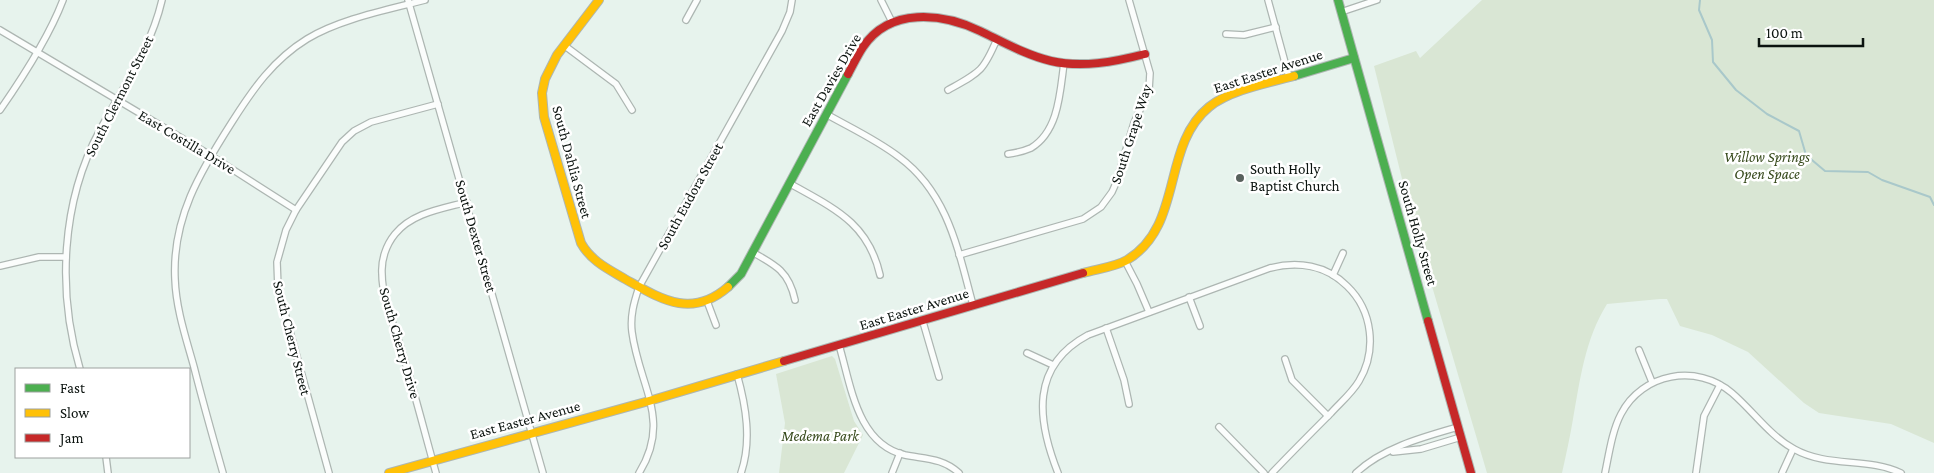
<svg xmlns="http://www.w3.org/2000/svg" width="1934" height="473" font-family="'Crimson Pro',serif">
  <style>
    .green { fill: #d9e6d4 }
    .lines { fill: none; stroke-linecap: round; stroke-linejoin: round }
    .stream { stroke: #a9c8ca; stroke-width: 2 }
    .street-casing { stroke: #adb6b2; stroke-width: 8 }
    .fast-casing { stroke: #adb6b2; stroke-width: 10 }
    .slow-casing { stroke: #adb6b2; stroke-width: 10 }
    .jam-casing { stroke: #adb6b2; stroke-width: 10 }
    .street { stroke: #fbfdfc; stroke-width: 5.5 }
    .fast { stroke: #4caf50; stroke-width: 8 }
    .slow { stroke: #ffc107; stroke-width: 8 }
    .jam { stroke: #c62828; stroke-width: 8 }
    .poi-dot { fill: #58615d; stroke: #fff; stroke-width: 2 }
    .labels { text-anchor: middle; stroke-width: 5; stroke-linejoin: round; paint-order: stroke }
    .street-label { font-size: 15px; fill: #0b130f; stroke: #fff }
    .park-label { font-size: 15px; font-style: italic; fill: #36491b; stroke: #fff }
    .poi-label { font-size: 15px; fill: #0b130f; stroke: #fff; text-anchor: start }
  </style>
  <rect width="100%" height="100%" fill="#e7f3ed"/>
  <g class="green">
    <path d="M1482,0h452v443l-43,-19 -72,-11 -15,-10 -56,-51 -36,-17 -32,-9 -13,-27h-7l-53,5c-22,35 -27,76 -34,115 -3,18 -7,36 -11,54h-75l-76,-258 -37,-149 42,-15 4,7z"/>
    <path d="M832,356l3,3 19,62 9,14 -19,38h-65l6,-50 -9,-49z"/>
  </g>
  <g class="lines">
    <path class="stream" d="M1700,0l-1,10 13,30 1,22 23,28 31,24 32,17 7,24 19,16 43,1 14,8 48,17 4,8"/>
    <g class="street-casing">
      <g id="street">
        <path d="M408,0l135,473"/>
        <path d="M881,0l11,22"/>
        <path d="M1268,0l21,77"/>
        <path d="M1341,12l36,-12"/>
        <path d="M686,20l11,-20"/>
        <path d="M0,30l210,125 86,55"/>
        <path d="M1226,34l18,1 32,-8"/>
        <path d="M565,46l51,38 16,26"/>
        <path d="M948,90c32,-18 35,-18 49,-51"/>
        <path d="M0,110c23,-33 49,-73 63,-110"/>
        <path d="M826,114c25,14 51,26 73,43 49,36 59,93 74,148"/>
        <path d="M1008,154c8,-1 16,-3 23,-6 28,-17 29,-56 33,-85"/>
        <path d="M789,183c44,25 79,39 91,92"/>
        <path d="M752,252c24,13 37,20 43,48"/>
        <path d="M959,255l124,-36 18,-12 11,-15 4,-9 18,-60 15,-33 1,-17 -21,-73"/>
        <path d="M1125,261l12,23 12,28"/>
        <path d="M0,266l39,-9h27"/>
        <path d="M1333,275l10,-22"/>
        <path d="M1189,297l11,29"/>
        <path d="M707,301l9,24"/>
        <path d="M923,322l16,55"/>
        <path d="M1106,328l18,52 5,24"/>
        <path d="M839,345c12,40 18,99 66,110 20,4 38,3 54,18"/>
        <path d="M1639,350l13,32"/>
        <path d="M1027,353l26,12"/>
        <path d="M1285,359l7,21 36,36"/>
        <path d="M80,369c-23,-77 -19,-167 20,-239 23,-43 51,-82 62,-130"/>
        <path d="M737,374c9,32 15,67 4,99"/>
        <path d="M1219,427l45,46"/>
        <path d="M1393,452l28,-3 40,-12"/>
        <path d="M106,457l2,16"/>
        <path d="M223,473c-10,-35 -20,-70 -29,-106 -8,-29 -18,-58 -19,-88 -3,-61 25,-107 57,-157 21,-33 41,-62 75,-83 33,-20 80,-29 118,-39"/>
        <path d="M329,473l-51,-185 -1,-26 9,-32 10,-20 46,-68 12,-11 17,-9 67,-18"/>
        <path d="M436,473c-11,-39 -21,-79 -33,-118 -7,-25 -21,-56 -21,-81 -1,-14 4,-29 13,-40 17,-21 46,-25 72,-32"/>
        <path d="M639,473c33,-53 0,-87 -7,-141 -2,-16 2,-30 7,-45l143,-256 8,-19 2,-12"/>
        <path d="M892,473l8,-20"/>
        <path d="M1058,473c-21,-53 -28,-107 30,-138l182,-67c28,-7 56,-3 77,18 26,25 30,65 12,95 -7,12 -19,22 -28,32 -20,20 -40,40 -59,60"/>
        <path d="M1356,473c26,-25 67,-36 102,-46"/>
        <path d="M1605,473c4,-19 7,-42 16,-59 21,-41 76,-51 111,-21 21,18 38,43 62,56 34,19 73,8 107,24"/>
        <path d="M1696,473l8,-57 16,-31"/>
        <path d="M1782,473l11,-24"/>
      </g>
    </g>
    <g class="fast-casing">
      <g id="fast">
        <path d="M1338,0l90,321"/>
        <path d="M1294,76l60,-18"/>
        <path d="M728,287l13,-13 107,-200"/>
      </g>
    </g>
    <g class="slow-casing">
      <g id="slow">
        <path d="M599,0l-42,55 -12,24 -3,14 2,24 37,126c10,18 27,26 44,36 36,20 66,40 103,8"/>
        <path d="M1083,273c14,-4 32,-6 44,-13 57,-34 34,-114 82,-153 21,-17 59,-24 85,-31"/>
        <path d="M389,473l260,-72 135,-40"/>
      </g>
    </g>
    <g class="jam-casing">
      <g id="jam">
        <path d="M848,74c5,-9 9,-18 15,-27 27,-40 79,-34 117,-16 23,11 46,24 71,30 31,7 63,1 94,-7"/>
        <path d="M1428,321l43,152"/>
        <path d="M784,361l299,-88"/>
      </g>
    </g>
    <use href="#street" class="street"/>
    <use href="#fast" class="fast"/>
    <use href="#slow" class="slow"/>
    <use href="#jam" class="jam"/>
  </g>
  <circle class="poi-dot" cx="1240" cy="178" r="5"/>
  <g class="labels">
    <g class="street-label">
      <text transform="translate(1268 71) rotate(-18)" y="5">East Easter Avenue</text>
      <text transform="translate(831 80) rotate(-60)" y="5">East Davies Drive</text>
      <text transform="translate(119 96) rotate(-63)" y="5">South Clermont Street</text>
      <text transform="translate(1131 134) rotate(-72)" y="5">South Grape Way</text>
      <text transform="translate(187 142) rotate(31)" y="5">East Costilla Drive</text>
      <text transform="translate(572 162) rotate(75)" y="5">South Dahlia Street</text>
      <text transform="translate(690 196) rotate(-61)" y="5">South Eudora Street</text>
      <text transform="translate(1418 233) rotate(74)" y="5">South Holly Street</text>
      <text transform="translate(476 236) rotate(74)" y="5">South Dexter Street</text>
      <text transform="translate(914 309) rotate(-17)" y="5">East Easter Avenue</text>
      <text transform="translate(292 338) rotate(76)" y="5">South Cherry Street</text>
      <text transform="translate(400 343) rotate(74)" y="5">South Cherry Drive</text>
      <text transform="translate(525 420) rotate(-15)" y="5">East Easter Avenue</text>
    </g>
    <g class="park-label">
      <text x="1767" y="162">Willow Springs<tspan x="1767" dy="17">Open Space</tspan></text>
      <text x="820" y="441">Medema Park</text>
    </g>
    <g class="poi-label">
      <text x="1250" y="174">South Holly<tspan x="1250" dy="17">Baptist Church</tspan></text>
    </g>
  </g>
  <rect x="15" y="368" width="175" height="90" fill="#ffffff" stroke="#9da19f"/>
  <rect x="25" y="384" width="25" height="8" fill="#4caf50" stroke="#9da19f"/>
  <text x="60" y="393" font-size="15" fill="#0b130f">Fast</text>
  <rect x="25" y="409" width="25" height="8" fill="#ffc107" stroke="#9da19f"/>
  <text x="60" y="418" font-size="15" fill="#0b130f">Slow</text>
  <rect x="25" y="434" width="25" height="8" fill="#c62828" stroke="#9da19f"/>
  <text x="60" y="443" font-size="15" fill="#0b130f">Jam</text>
  <path d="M1759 38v8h104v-8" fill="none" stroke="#0b130f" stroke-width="2.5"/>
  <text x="1766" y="38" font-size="15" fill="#0b130f" stroke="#ffffff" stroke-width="4" paint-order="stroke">100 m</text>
</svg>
